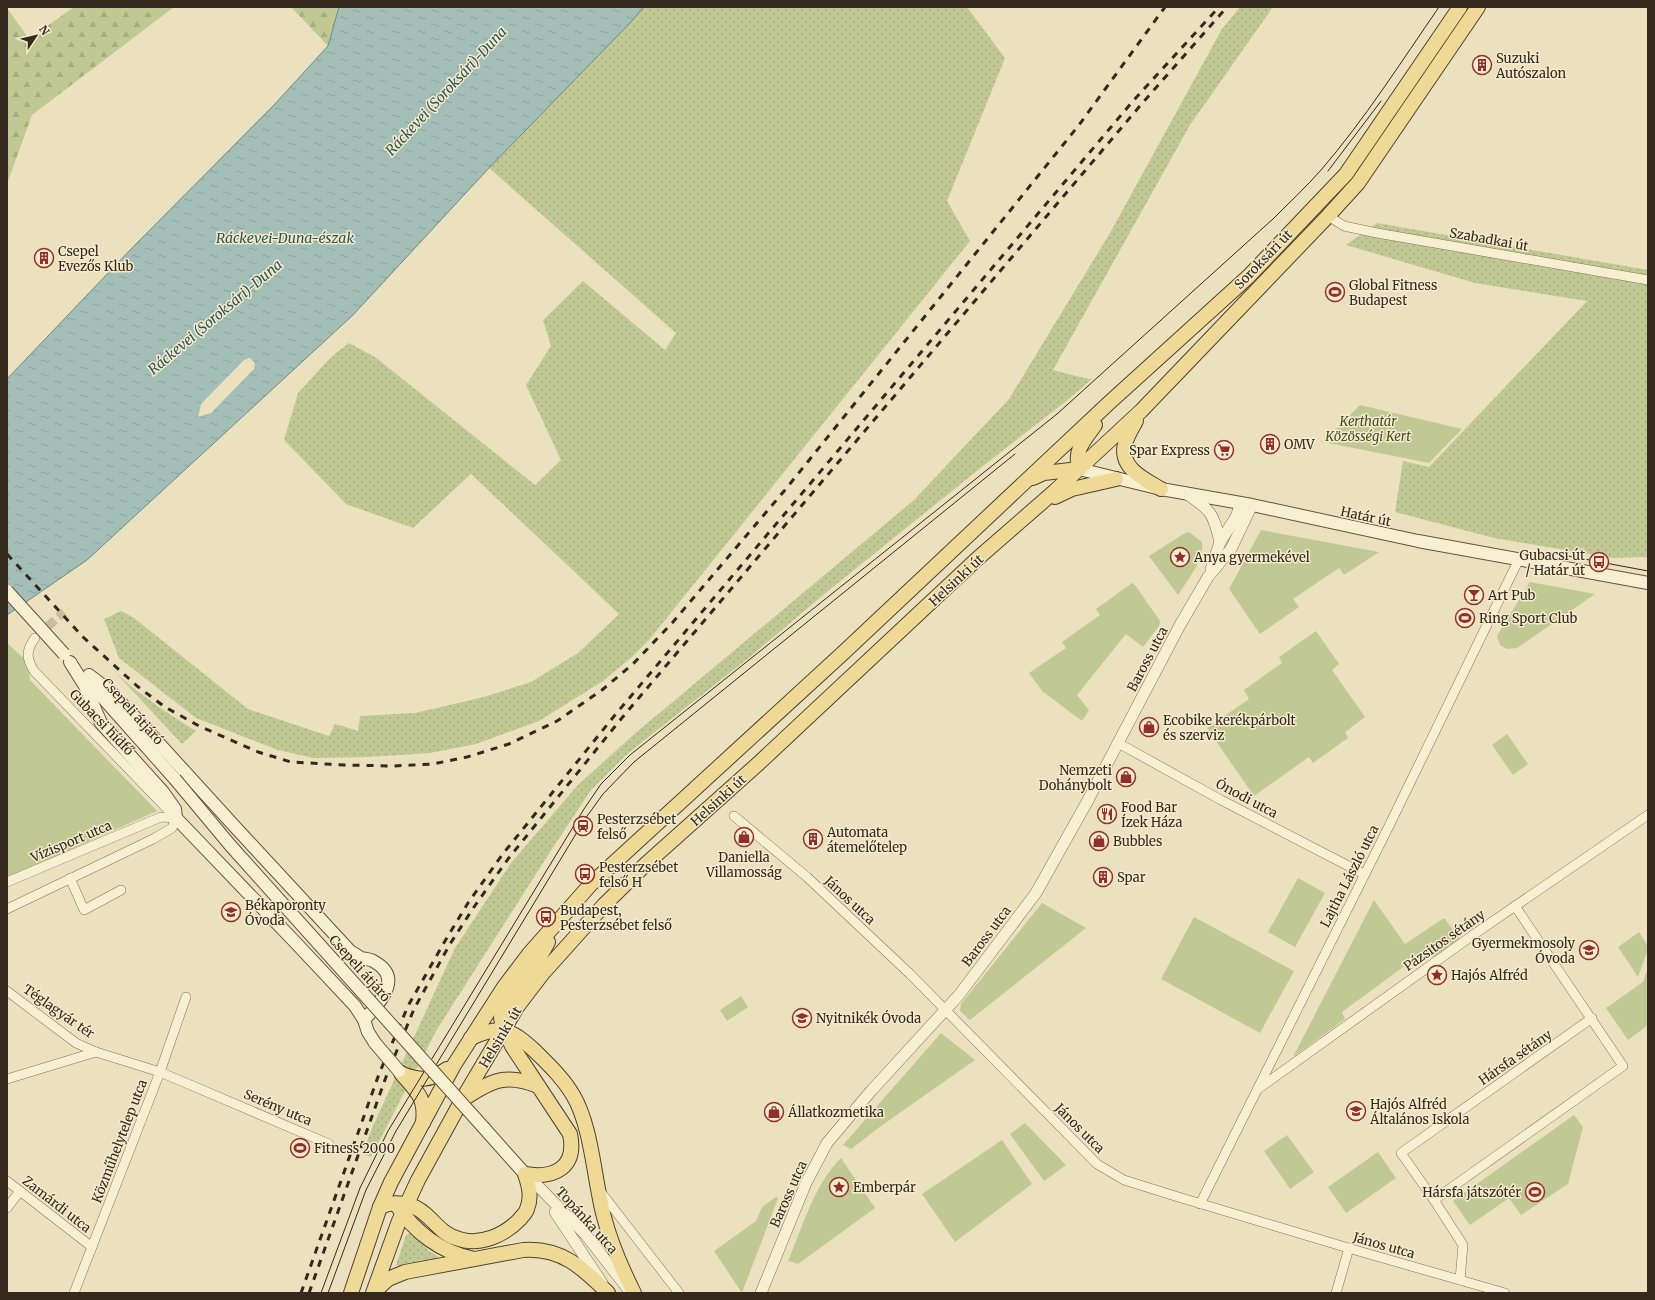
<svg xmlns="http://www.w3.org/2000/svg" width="1655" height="1300" font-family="Merriweather,serif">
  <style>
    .grass { fill: url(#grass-dots) }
    .forest { fill: url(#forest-firs) }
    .green { fill: #c0c993 }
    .water { fill: url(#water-ripples); stroke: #6a8b85 }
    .pier { fill: #ece1bf }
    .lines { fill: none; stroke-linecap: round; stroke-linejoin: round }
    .minor-tunnel { stroke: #c7bc9e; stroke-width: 9; stroke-dasharray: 9 4.5; stroke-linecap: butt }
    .minor-casing { stroke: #847258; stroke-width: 10 }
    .tertiary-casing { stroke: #847258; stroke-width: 12 }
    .secondary-casing { stroke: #66533b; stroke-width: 14 }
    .primary-casing { stroke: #52402c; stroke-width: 16 }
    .minor { stroke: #f7efd1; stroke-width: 9 }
    .tertiary { stroke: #f7efd1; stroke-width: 11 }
    .secondary { stroke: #f7efd1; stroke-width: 12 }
    .primary { stroke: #efd996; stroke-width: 14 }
    .tram { stroke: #34291c; stroke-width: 1 }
    .rail { stroke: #34291c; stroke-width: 3; stroke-dasharray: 7 7; stroke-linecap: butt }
    .secondary-bridge-casing { stroke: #66533b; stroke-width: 14; stroke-linecap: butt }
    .secondary-bridge { stroke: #f7efd1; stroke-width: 12 }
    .labels { text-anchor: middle; stroke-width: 3; stroke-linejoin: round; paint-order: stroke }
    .poi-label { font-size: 13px; fill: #34291c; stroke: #f4ebce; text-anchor: start }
    .street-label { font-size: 13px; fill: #34291c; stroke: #f4ebce }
    .park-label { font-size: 13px; font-style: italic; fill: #425023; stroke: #f4ebce }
    .water-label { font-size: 14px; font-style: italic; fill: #2c5353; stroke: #f4ebce }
  </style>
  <defs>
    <pattern id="grass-dots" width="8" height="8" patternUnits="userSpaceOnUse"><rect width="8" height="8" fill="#c0c993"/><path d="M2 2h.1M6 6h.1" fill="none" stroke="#a6ad7e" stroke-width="1.8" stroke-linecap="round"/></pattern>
    <pattern id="forest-firs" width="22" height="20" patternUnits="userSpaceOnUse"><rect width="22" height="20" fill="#c0c993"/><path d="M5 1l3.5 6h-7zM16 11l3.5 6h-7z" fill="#a6ad7e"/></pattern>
    <pattern id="water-ripples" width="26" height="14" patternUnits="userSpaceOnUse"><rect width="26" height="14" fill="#a2beb7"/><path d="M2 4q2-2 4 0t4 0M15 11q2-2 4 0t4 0" fill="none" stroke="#8ca39d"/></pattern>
  </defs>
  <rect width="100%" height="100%" fill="#ece1bf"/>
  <g class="grass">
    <path d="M644,7h323l38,51 -58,143 23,40 -321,399 -17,17 -29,24 -64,40 -25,9 -38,14 -46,9 -61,4 -56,1 -35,-8 -82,-32 -77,-60 -15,-39 17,-8 13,7 114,91 81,27 6,-12 23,7 2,-15 55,-3 69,-16 47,-15 47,-29 41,-39 -148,-140 -58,54 -67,-24 -62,-64 14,-47 33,-36 18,-14 26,14 160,128 26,-25 -35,-75 25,-39 -8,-26 40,-39 82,69 11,-17 -187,-165 142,-146z"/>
    <path d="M1240,7h33l-83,118 -137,245 31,8 8,1 -27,23 -82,64 -155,125 -77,65 -124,98 -36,36 -41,62 -114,179 -65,126 -9,-3 10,-26 83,-180 56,-85 66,-77 55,-50 282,-236 95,-101 101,-166 112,-204z"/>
    <path d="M1377,223l271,47v287l-35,1 -119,-20 -99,-26 8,-51 26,6 158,-166 -112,-18 -129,-38z"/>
    <path d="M115,672c25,23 52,41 81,59l-14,13z"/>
    <path d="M411,1233l17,17 11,7 -1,4 -39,5 -3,-1 10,-30z"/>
  </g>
  <g class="forest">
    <path d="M74,7h100l-142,108 -25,69v-176l22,31z"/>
    <path d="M291,7h48l-11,39z"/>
  </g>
  <g class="green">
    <path d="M1360,405l102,24 -33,34 -106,-21z"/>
    <path d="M1261,530l118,22 -35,23 -5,-7 -46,31 6,8 -39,27 -31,-45z"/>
    <path d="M1189,532l13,10c3,17 -15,39 -24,53l-29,-39 36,-23z"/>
    <path d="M1530,582l65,12 -78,54 -10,1 -7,-4 -3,-9z"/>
    <path d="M1132,583l3,2 25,36 -1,5 -16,21 -17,-13 -49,61 12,15 -7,11 -40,-30 -13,-18 37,-25 -4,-6 38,-27 -4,-6z"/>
    <path d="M1316,631l23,33 -7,6 33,47 -20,15 3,6 -35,25 -4,-6 -55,39 -47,-68 42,-29 -5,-9 38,-27 -3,-6z"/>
    <path d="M7,643l21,19 2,18 127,131 -150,67z"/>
    <path d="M1507,734l21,30 -15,11 -21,-30z"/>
    <path d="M1298,878l27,15 -30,54 -27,-15z"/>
    <path d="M1374,900l31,44 39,-26 16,21 -27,19 -2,-4 -18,13 -3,-5 -68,50 3,7 -52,38z"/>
    <path d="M1042,903l44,25 -116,92 -10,-9 1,-7z"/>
    <path d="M1194,917l100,54 -34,62 -99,-54z"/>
    <path d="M1639,932l9,14v3l-10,28 -20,-30z"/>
    <path d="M1648,968v57l-20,15 -22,-32 37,-26z"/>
    <path d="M741,996l7,11 -21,14 -7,-11z"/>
    <path d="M941,1033l34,27 -94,66 -30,23 -8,-4z"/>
    <path d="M1574,1115l9,12 -15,57 -47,31 -12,-17 -39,27 -17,-24z"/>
    <path d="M1025,1123l41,42 -22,16 -34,-47z"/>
    <path d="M1287,1135l27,37 -24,17 -26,-38z"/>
    <path d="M1002,1140l30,44 -77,58 -33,-48z"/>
    <path d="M1378,1152l18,26 -50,35 -18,-26z"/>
    <path d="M841,1158l34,50 -77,56 -10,-3c14,-33 27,-78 53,-103z"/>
    <path d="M776,1197l2,1 -36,95 -28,-42 42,-30 6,-14z"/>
  </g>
  <path class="water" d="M339,7h305l-13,15 -142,146 -136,147 -266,245 -80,55v-236l124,-130 142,-143 55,-60z"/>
  <path class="pier" d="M250,358l5,5 -1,6 -43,44 -13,4 3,-13 43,-44z"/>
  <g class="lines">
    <path class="minor-tunnel" d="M38,635l26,-23"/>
    <g class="minor-casing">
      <g id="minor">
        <path d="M1328,216l16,10 33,7 271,47"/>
        <path d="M35,638c-9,12 -9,20 -1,33l141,146"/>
        <path d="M1118,743l103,57 143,74"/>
        <path d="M734,816l73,61 103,97 187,190 27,16 51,16 180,54 150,43"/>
        <path d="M70,878l14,32 37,-20"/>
        <path d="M7,882l154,-65 15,1"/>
        <path d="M1515,906l108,160 -189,134 -33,-47 191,-135"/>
        <path d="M7,909l146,-70 19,-11 4,-10"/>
        <path d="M7,991l69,52 20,9 64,20 169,72"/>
        <path d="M7,1079l89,-27"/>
        <path d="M1258,1089l215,-154 175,-120"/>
        <path d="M7,1181l85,66"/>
        <path d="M600,1191l79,102"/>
        <path d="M1434,1200l29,45 -3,35"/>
        <path d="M1200,1204l190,-380 129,-265"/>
        <path d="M7,1208l13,-17"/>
        <path d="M74,1293l86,-221 26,-75"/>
        <path d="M1336,1293l13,-45"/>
      </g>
    </g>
    <g class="tertiary-casing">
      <g id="tertiary">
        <path d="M1185,493c26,17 28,19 35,49"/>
        <path d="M1211,569l9,-27 16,-25 5,-14"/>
        <path d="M526,1174l60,61 42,54"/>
        <path d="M555,1212l47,71"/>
        <path d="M761,1293l45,-110 21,-40 44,-52 88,-96 77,-102 51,-91 93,-177 28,-48 23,-28 21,-44"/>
      </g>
    </g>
    <g class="secondary-casing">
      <g id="secondary">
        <path d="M1079,469l82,20 91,16 166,36 230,42"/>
        <path d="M70,662l15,24 16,37 62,69 12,17 1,9 119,124 60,64 9,14 4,12 7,11"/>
        <path d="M89,675l20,15 29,31"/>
        <path d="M87,680l88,99"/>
        <path d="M134,716l103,113 113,122c4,2 7,5 11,7 4,1 9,1 12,3 32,17 6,42 -9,59"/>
        <path d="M484,1128l41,46"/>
      </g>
    </g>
    <g class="primary-casing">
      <g id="primary">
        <path d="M1136,421c-4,7 -9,15 -11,23 -6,24 19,35 36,45"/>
        <path d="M1079,469c-5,-20 5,-28 16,-44"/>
        <path d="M1033,478l11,-5 35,-4"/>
        <path d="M1055,497l17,-8 44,-10"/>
        <path d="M471,1038c30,-14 40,-9 64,13 14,14 28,27 38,44 19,32 21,85 31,122 7,27 18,52 30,76"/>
        <path d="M401,1073c16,19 25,24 22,50"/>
        <path d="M402,1074c20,7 27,7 45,-5"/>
        <path d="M465,1098c27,-18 42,-25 73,-12"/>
        <path d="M380,1207c14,-7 33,-4 45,7 12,10 18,21 34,25 21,7 46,-4 61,-20 2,-3 6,-6 7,-10 5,-12 2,-23 -2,-35 30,5 52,-7 45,-40l-58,-88 -10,-22 -1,-7 1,-8 36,-49 10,-18"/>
        <path d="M398,1207c17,25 43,45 73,51"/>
        <path d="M375,1291l13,-12 17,-7 118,-22c38,-3 60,18 85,43"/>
        <path d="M351,1293l29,-86 11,-25 63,-117 50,-78 25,-33 62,-70 251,-230 268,-252 139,-126 97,-102 114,-167"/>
        <path d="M373,1293l26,-72 19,-41 44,-80 55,-93 26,-34 61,-68 42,-41 113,-101 218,-204 78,-68 86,-80 187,-195 30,-33 120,-176"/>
      </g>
    </g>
    <use href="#minor" class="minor"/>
    <use href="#tertiary" class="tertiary"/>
    <use href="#secondary" class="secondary"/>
    <use href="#primary" class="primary"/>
    <g class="tram">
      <path d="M1328,171l53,-70"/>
      <path d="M1648,494v21"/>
      <path d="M1547,552l101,19"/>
      <path d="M321,1293l39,-105 28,-57 196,-322 17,-25 29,-29 427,-341 217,-196c16,-16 32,-31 47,-48 44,-51 80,-108 118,-163"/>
      <path d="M328,1293l38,-103 30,-59 189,-312 18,-25 31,-32 381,-308"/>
    </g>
    <g class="rail">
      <path d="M7,554l76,83 54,49 28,21 34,19 59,26 33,10 53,3 49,1 40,-2 34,-7 42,-13 48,-23 45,-31 31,-26 40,-42 112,-132 294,-365 86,-118"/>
      <path d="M301,1293l78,-219 29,-68 37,-65 23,-38 34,-48 113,-140 518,-614 86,-94"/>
      <path d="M309,1293l77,-216 28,-68 36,-65 24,-37 34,-48 113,-140 518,-612 88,-100"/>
    </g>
    <g class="secondary-bridge-casing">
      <g id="secondary-bridge">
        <path d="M7,591l57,63"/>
        <path d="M175,779l55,66 254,283"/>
        <path d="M375,1043l24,28"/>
      </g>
    </g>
    <use href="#secondary-bridge" class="secondary-bridge"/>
  </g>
  <defs>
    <g id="building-ring" transform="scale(1)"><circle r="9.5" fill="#f4ebce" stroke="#912f2a" stroke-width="1.5"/><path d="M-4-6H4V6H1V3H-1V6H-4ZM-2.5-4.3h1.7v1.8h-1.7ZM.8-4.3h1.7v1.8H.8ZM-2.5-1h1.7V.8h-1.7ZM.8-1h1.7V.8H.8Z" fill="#912f2a"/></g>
    <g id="stadium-ring" transform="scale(1)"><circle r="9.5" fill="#f4ebce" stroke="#912f2a" stroke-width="1.5"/><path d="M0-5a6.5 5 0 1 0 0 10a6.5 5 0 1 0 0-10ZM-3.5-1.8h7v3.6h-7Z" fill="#912f2a"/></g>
    <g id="supermarket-ring" transform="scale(1)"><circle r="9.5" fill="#f4ebce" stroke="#912f2a" stroke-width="1.5"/><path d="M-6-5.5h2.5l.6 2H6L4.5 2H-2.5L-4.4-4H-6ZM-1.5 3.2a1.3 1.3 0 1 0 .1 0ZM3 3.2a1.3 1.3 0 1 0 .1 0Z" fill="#912f2a"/></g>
    <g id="sight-ring" transform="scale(1)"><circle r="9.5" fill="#f4ebce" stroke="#912f2a" stroke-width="1.5"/><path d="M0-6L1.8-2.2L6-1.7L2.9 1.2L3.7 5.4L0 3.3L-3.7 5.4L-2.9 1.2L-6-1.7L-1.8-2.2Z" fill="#912f2a"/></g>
    <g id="bus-ring" transform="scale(1)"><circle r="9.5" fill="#f4ebce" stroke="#912f2a" stroke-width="1.5"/><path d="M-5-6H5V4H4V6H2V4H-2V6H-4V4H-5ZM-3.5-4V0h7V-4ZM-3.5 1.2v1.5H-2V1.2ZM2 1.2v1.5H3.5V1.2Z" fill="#912f2a"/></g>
    <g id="bar-ring" transform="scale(1)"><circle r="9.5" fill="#f4ebce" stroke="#912f2a" stroke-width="1.5"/><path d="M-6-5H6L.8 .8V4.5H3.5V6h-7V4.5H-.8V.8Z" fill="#912f2a"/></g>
    <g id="shop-ring" transform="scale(1)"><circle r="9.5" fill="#f4ebce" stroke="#912f2a" stroke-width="1.5"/><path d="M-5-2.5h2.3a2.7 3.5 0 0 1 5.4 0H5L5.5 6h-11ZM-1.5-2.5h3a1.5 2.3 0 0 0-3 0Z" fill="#912f2a"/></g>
    <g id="restaurant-ring" transform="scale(1)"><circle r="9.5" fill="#f4ebce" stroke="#912f2a" stroke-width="1.5"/><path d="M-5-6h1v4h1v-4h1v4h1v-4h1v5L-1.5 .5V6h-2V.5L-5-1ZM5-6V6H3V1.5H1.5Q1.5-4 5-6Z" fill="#912f2a"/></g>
    <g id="station-ring" transform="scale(1)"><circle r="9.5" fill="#f4ebce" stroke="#912f2a" stroke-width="1.5"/><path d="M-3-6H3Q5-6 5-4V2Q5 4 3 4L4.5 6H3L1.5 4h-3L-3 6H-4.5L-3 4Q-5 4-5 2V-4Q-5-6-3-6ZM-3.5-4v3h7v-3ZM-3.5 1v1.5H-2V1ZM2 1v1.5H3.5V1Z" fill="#912f2a"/></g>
    <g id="school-ring" transform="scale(1)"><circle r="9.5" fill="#f4ebce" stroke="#912f2a" stroke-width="1.5"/><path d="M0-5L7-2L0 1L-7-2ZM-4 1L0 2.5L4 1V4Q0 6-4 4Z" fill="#912f2a"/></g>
  </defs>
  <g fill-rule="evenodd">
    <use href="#building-ring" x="1482" y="65"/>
    <use href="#building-ring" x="44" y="258"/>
    <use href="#stadium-ring" x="1335" y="292"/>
    <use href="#building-ring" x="1270" y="444"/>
    <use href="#supermarket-ring" x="1224" y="450"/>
    <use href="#sight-ring" x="1180" y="557"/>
    <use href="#bus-ring" x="1599" y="562"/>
    <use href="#bar-ring" x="1474" y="595"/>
    <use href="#stadium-ring" x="1465" y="618"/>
    <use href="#shop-ring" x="1149" y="727"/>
    <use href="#shop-ring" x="1126" y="777"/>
    <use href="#restaurant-ring" x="1107" y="814"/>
    <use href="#station-ring" x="583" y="826"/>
    <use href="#shop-ring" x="744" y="837"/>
    <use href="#building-ring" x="813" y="839"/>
    <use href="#shop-ring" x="1099" y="841"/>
    <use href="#bus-ring" x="585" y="874"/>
    <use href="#building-ring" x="1103" y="877"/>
    <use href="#school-ring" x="231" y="912"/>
    <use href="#bus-ring" x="546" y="917"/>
    <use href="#school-ring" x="1589" y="950"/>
    <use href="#sight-ring" x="1437" y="975"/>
    <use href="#school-ring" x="802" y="1018"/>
    <use href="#school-ring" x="1356" y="1111"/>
    <use href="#shop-ring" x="774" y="1112"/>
    <use href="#stadium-ring" x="300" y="1148"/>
    <use href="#sight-ring" x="839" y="1187"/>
    <use href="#stadium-ring" x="1535" y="1192"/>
  </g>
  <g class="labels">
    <g class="poi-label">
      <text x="1496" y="63">Suzuki<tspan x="1496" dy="15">Autószalon</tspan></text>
      <text x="58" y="256">Csepel<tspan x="58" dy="15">Evezős Klub</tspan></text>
      <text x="1349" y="290">Global Fitness<tspan x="1349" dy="15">Budapest</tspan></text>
      <text x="1284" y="449">OMV</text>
      <text x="1210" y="455" text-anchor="end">Spar Express</text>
      <text x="1585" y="560" text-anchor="end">Gubacsi út<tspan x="1585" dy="15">/ Határ út</tspan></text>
      <text x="1194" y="562">Anya gyermekével</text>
      <text x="1488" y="600">Art Pub</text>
      <text x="1479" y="623">Ring Sport Club</text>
      <text x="1163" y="725">Ecobike kerékpárbolt<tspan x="1163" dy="15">és szerviz</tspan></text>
      <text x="1112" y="775" text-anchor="end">Nemzeti<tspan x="1112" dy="15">Dohánybolt</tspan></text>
      <text x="1121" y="812">Food Bar<tspan x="1121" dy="15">Ízek Háza</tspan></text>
      <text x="597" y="824">Pesterzsébet<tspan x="597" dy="15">felső</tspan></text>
      <text x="827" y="837">Automata<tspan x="827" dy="15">átemelőtelep</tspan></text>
      <text x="1113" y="846">Bubbles</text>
      <text x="744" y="862" text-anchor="middle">Daniella<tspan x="744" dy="15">Villamosság</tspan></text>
      <text x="599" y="872">Pesterzsébet<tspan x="599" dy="15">felső H</tspan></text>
      <text x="1117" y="882">Spar</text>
      <text x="245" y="910">Békaporonty<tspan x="245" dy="15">Óvoda</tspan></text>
      <text x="560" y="915">Budapest,<tspan x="560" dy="15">Pesterzsébet felső</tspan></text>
      <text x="1575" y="948" text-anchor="end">Gyermekmosoly<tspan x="1575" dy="15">Óvoda</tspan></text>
      <text x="1451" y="980">Hajós Alfréd</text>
      <text x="816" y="1023">Nyitnikék Óvoda</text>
      <text x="1370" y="1109">Hajós Alfréd<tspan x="1370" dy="15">Általános Iskola</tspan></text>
      <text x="788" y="1117">Állatkozmetika</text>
      <text x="314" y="1153">Fitness 2000</text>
      <text x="853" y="1192">Emberpár</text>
      <text x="1521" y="1197" text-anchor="end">Hársfa játszótér</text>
    </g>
    <g class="street-label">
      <text transform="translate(1489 239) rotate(10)" y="5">Szabadkai út</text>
      <text transform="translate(1263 259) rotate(-46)" y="5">Soroksári út</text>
      <text transform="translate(1366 516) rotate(12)" y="5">Határ út</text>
      <text transform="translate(956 580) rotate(-43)" y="5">Helsinki út</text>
      <text transform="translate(1147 659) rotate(-62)" y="5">Baross utca</text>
      <text transform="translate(133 711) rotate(48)" y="5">Csepeli átjáró</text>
      <text transform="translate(102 722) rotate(46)" y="5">Gubacsi hídfő</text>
      <text transform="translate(1247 798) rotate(28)" y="5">Ónodi utca</text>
      <text transform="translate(718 800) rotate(-42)" y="5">Helsinki út</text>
      <text transform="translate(71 841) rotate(-23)" y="5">Vízisport utca</text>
      <text transform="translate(1349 876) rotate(-63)" y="5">Lajtha László utca</text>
      <text transform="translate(850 900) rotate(43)" y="5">János utca</text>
      <text transform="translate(986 936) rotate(-53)" y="5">Baross utca</text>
      <text transform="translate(1444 940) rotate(-35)" y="5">Pázsitos sétány</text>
      <text transform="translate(360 968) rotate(48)" y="5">Csepeli átjáró</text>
      <text transform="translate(59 1011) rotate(35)" y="5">Téglagyár tér</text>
      <text transform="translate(500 1037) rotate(-59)" y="5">Helsinki út</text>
      <text transform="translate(1515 1057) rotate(-35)" y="5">Hársfa sétány</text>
      <text transform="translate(278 1107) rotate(23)" y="5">Serény utca</text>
      <text transform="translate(1080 1128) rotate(45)" y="5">János utca</text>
      <text transform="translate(119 1141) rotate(-69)" y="5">Közműhelytelep utca</text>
      <text transform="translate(788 1194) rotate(-66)" y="5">Baross utca</text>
      <text transform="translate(57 1204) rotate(38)" y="5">Zamárdi utca</text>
      <text transform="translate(587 1220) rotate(48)" y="5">Topánka utca</text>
      <text transform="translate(1384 1245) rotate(16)" y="5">János utca</text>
    </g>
    <g class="park-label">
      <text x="1368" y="426">Kerthatár<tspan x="1368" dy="15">Közösségi Kert</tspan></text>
    </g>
    <g class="water-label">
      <text transform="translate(446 91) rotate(-47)" y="5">Ráckevei (Soroksári)-Duna</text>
      <text x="285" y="243">Ráckevei-Duna-észak</text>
      <text transform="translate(215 317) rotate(-40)" y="5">Ráckevei (Soroksári)-Duna</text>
    </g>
  </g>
  <rect width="1655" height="1300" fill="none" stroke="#34291c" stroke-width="16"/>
  <g transform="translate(36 36) rotate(55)" stroke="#f4ebce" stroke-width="3" paint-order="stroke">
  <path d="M0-3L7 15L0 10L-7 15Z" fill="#34291c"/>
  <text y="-6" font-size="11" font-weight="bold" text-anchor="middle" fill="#34291c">N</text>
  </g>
</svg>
